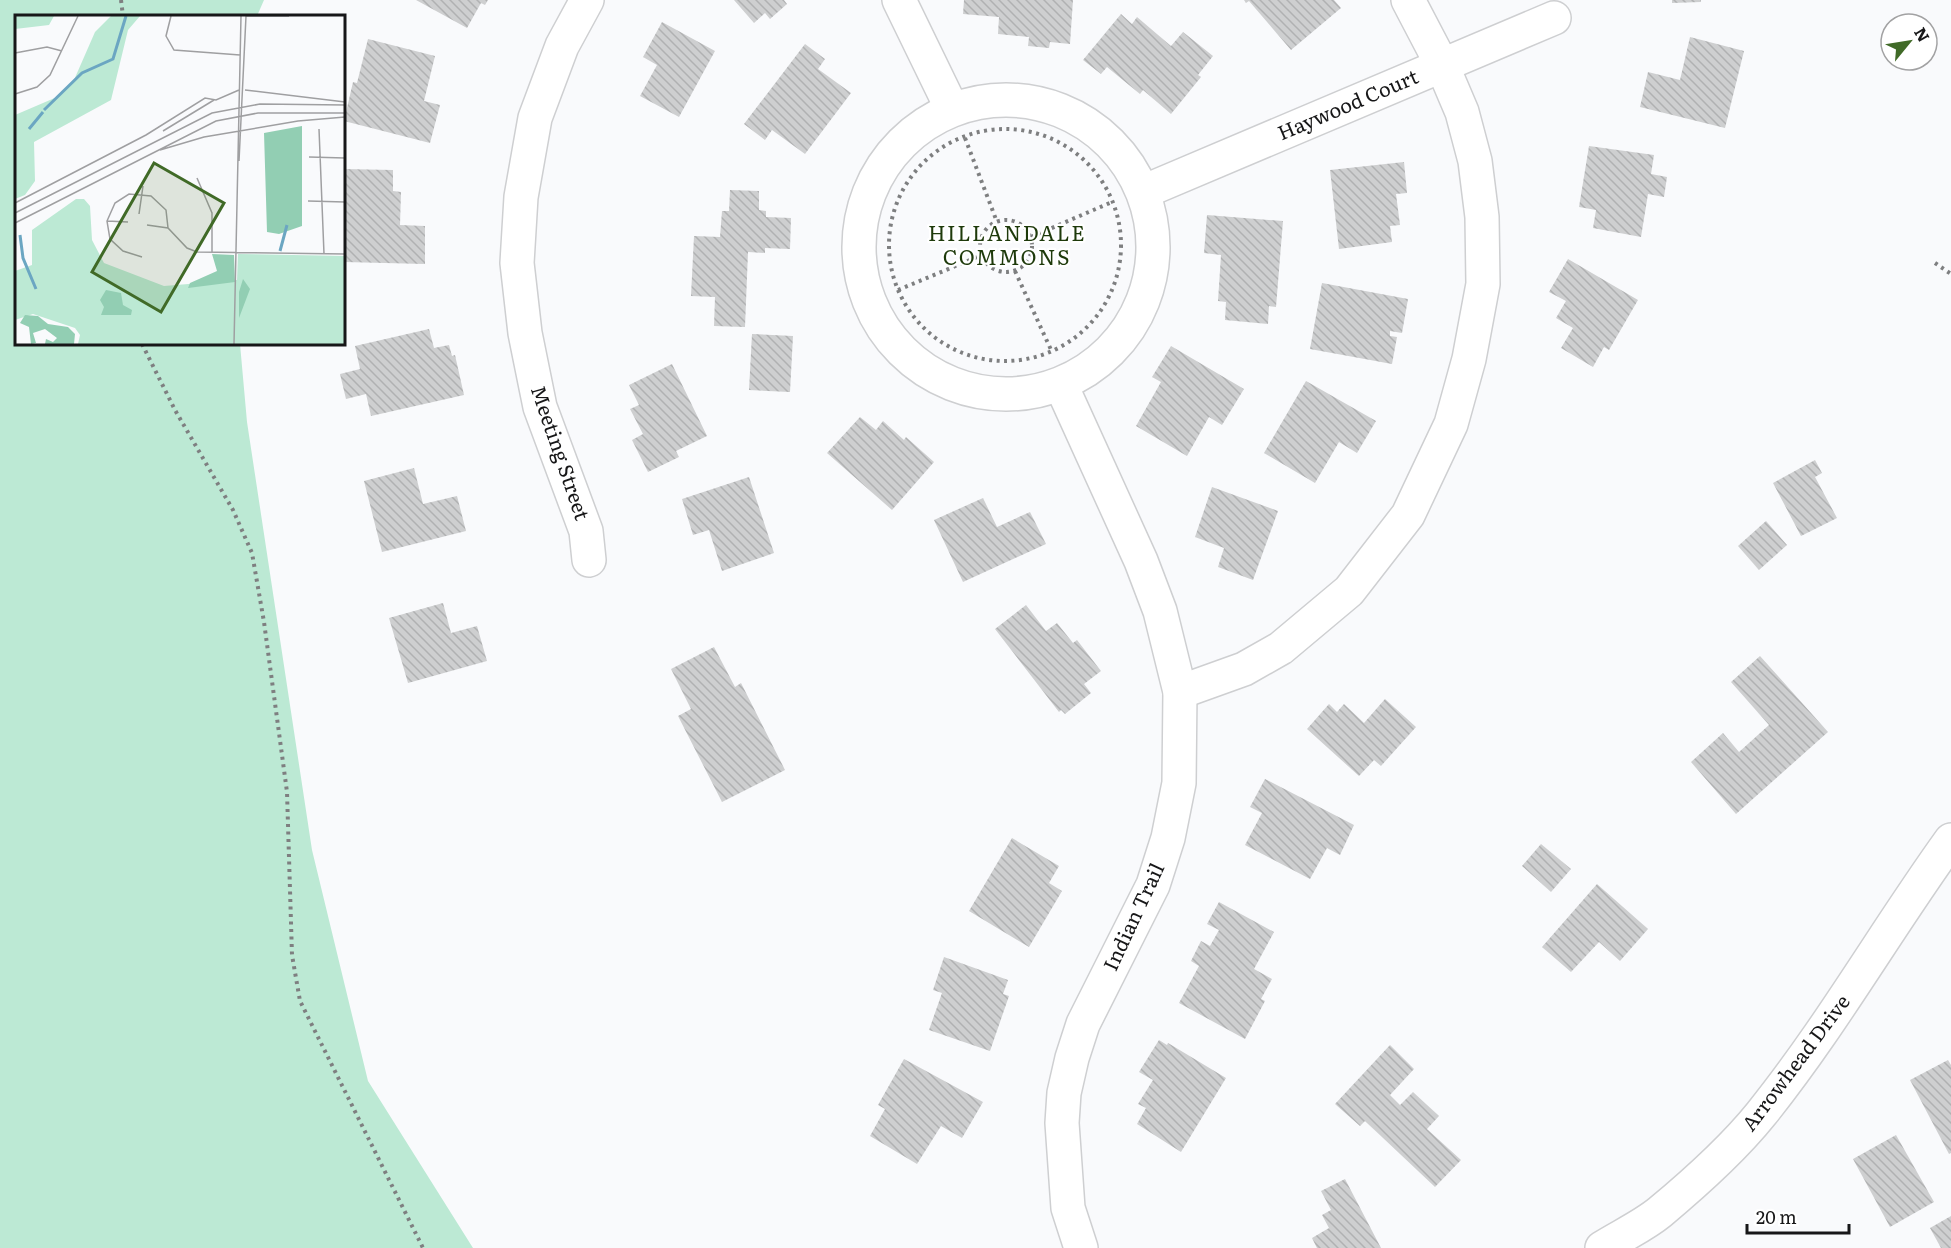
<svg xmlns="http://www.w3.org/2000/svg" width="1951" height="1248" font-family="Literata,serif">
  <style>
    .green { fill: #bce9d4 }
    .building { fill: url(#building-back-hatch) }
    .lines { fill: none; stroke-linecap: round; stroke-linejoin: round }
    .minor-casing { stroke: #cecfd1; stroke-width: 36 }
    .path { stroke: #7e7f80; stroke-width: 4; stroke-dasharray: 3 4.5; stroke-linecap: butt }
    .minor { stroke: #fff; stroke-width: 33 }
    .labels { text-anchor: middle; stroke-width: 4.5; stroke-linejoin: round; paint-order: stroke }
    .street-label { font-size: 20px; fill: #171718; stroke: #fff }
    .neighbourhood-label { font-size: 21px; letter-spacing: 1.5px; fill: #1e3a0b; stroke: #fff }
    .inset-river { fill: none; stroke: #6ba6c2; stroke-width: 3 }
    .inset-road { fill: none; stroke: #9f9fa1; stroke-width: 1.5 }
    .view { fill: #406a27; fill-opacity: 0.15; stroke: #406a27; stroke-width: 3 }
    .inset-edge { fill: none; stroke: #171718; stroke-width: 3 }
  </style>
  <defs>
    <pattern id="building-back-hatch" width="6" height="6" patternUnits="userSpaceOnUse" patternTransform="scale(1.5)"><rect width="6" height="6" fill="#cecfd0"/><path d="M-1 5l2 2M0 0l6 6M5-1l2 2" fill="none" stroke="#b0b1b2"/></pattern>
  </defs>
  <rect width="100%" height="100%" fill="#f9fafc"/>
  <path class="green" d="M0,0h264l-7,16h-241v328h224l7,78 65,428 56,231 105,167h-473z"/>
  <g class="building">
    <path d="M416,0h72l-3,5 -4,-2 -14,25z"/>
    <path d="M734,0h50l3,4 -17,15 -5,-6 -11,10z"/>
    <path d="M964,0h109l-3,44 -20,-2 -1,6 -21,-2 1,-9 -31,-3 1,-17 -36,-3z"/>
    <path d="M1244,0h90l7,8 -50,42 -42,-49 -3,2z"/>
    <path d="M1672,0h29v2l-29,1z"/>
    <path d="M1121,14l11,10 5,-7 34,29 12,-14 30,24 -15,19 3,2 -30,37 -28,-24 -3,4 -33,-27 -6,7 -18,-14z"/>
    <path d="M662,22l53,29 -36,66 -39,-21 17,-31 -14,-8z"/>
    <path d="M1690,37l54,14 -19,77 -85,-21 8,-35 32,8z"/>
    <path d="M368,39l67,17 -11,45 16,4 -10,38 -86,-22 9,-39 4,1z"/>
    <path d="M805,44l20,15 -7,10 33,24 -46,61 -33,-24 -7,10 -21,-16z"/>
    <path d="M1589,146l65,9 -3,19 16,3 -3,20 -16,-3 -7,43 -48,-9 3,-18 -17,-3z"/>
    <path d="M1404,162l3,31 -11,1 4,31 -10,1 2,16 -53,7 -9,-79z"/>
    <path d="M344,169l49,1v21l8,1 -1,33 25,1v38l-81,-2z"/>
    <path d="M730,190l29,1v19l7,1v6l25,1 -1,31 -25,-1v5l-17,-1 -3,75 -31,-1 1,-29 -24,-1 3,-60 26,1 2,-26h7z"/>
    <path d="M1207,215l76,6 -7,86 -7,-1 -1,18 -43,-4 1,-18 -8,-1 3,-46 -17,-2z"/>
    <path d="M1568,259l70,41 -29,50 -5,-3 -11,20 -32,-19 12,-20 -17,-10 10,-17 -17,-9z"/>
    <path d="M1322,283l86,16 -6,34 -12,-2v5l7,1 -5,27 -82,-15z"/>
    <path d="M429,329l5,19 15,-3 3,11 3,-1 9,40 -93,21 -5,-22 -20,5 -6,-25 20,-5 -5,-23z"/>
    <path d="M752,334l41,2 -3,56 -41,-2z"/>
    <path d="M1171,346l73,43 -22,36 -13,-8 -22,39 -51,-30 25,-44 -9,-5z"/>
    <path d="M672,364l35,72 -31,15 3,6 -31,15 -16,-32 11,-6 -13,-25 9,-4 -10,-20z"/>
    <path d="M1306,381l70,40 -19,32 -18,-11 -24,41 -51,-30z"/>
    <path d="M860,417l16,13 7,-9 21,19 2,-3 28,25 -42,48 -65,-57z"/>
    <path d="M1815,460l7,13 -7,4 22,41 -36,18 -28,-53z"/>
    <path d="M414,468l9,36 34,-8 9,35 -84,21 -18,-71z"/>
    <path d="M749,477l25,76 -52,18 -13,-41 -16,5 -11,-36z"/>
    <path d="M1212,487l66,24 -25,69 -35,-13 6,-19 -29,-11z"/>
    <path d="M983,498l14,29 33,-15 16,32 -83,38 -29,-62z"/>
    <path d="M1766,521l21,24 -28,25 -21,-24z"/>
    <path d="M443,603l8,30 26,-7 10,35 -79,22 -19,-65z"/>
    <path d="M1026,605l20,26 11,-8 16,20 4,-3 24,31 -17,13 7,9 -26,21 -4,-4 -2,2 -64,-83z"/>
    <path d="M714,647l21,40 6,-4 44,87 -63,32 -44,-86 13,-7 -20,-40z"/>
    <path d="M1760,656l68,76 -92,82 -45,-52 32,-29 16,19 30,-27 -38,-43z"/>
    <path d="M1385,699l31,28 -35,39 -7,-6 -15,16 -52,-47 22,-25 8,8 7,-8 20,19z"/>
    <path d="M1265,779l89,46 -14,30 -13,-7 -17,31 -65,-34 17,-32 -12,-6z"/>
    <path d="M1012,838l47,28 -10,17 13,8 -33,56 -60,-36z"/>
    <path d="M1541,844l30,25 -20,23 -29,-26z"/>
    <path d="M1597,884l51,45 -28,32 -21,-19 -28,30 -29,-25z"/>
    <path d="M1219,902l55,30 -20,37 18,10 -11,20 4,2 -20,38 -66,-36 20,-37 -8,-5 10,-20 9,5 9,-16 -12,-6z"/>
    <path d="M944,957l64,23 -5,14 6,2 -19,55 -61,-21 13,-37 -9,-3z"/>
    <path d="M1159,1040l8,5 1,-2 58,35 -45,74 -44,-28 9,-16 -8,-4 15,-24 -14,-8z"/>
    <path d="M1390,1045l24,24 -24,26 10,10 13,-13 26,24 -12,13 34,31 -26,27 -70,-66 -5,5 -25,-22z"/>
    <path d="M904,1059l79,43 -21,36 -21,-12 -24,38 -47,-28 15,-27 -7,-4z"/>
    <path d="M1948,1060l3,5v88l-2,1 -39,-74z"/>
    <path d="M1896,1135l38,67 -44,25 -37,-68z"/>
    <path d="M1345,1179l36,69h-64l-5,-10 17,-10 -7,-13 9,-5 -10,-19z"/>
    <path d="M1951,1216v32h-10l-11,-20z"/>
  </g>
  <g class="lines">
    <g class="minor-casing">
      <g id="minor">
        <path d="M587,0l-25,46 -27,72 -14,79 -4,66 8,70 15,74 46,124 3,29"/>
        <path d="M899,0l53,109"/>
        <circle cx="1006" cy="247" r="147"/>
        <path d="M1143,192l411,-174"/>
        <path d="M1061,385l80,176 19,50 20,81 -1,91 -11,55 -15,47 -70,139 -11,34 -8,35 -2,30 6,85 13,40"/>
        <path d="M1180,692l64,-23 37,-21 68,-57 59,-76 43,-91 18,-65 14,-75 -1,-67 -7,-56 -13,-49 -20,-47 -34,-65"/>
        <path d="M1602,1248c19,-12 41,-22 58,-36 36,-30 72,-62 101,-98 70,-87 125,-184 190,-274"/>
      </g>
    </g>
    <g class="path">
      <path d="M121,0l2,16"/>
      <circle cx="1005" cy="245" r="116"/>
      <path d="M965,138l32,84"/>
      <circle cx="1006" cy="246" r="26"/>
      <path d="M1031,237l81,-35"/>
      <path d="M1935,263l16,11"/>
      <path d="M1015,271l37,81"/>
      <path d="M898,290l84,-35"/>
      <path d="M142,344l33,66 58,100 19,43 12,69 23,170 5,163 8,46 123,247"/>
    </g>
    <use href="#minor" class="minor"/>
  </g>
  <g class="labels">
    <g class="street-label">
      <text transform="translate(1348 105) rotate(-23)" y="7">Haywood Court</text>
      <text transform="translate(560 453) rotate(71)" y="7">Meeting Street</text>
      <text transform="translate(1134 917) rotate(-65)" y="7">Indian Trail</text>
      <text transform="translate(1796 1063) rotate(-53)" y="7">Arrowhead Drive</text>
    </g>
    <g class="neighbourhood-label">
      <text x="1007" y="241">HILLANDALE<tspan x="1007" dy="24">COMMONS</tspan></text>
    </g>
  </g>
  <g transform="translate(15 15)">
    <rect width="330" height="330" fill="#f9fafc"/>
    <path d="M0,1h39l-5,9 -34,4zM96,1h29l-12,14 -17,70 -77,42 1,39 -10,14 -10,4v-84l42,-18 17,-17 21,-48zM61,184h8l6,7 2,34 12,23 60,23 73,-6 1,-26 107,2v88h-267l2,-9 -5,-7 -42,-14 -18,6v-49l17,-6v-35z" fill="#bce9d4"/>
    <path d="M287,111v100l-23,8 -12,-2 -3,-99zM197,239l22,1 1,27 -47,6 2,-5 27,-12zM228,264l7,10 -11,29v-26zM91,275l15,3 2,12 9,5 -1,5h-30l3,-8 -4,-7zM10,300l13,1 10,8 20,3 7,7 -1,10h-29l1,-5 7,3 4,-4 -12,-9 -12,4 3,10 -5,1 -2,-17 -9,-4z" fill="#92ceb3"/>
    <path class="inset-river" d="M29,95l38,-37 31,-14 13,-43M14,114l14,-17M5,220l3,23 13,31M265,236l7,-26"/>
    <path class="inset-road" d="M156,1l-5,20 8,14 66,5M231,1h43M0,38l32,-6 15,4M230,75l100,12M0,79l22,-7 13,-12 28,-59M304,114l5,125M148,116l51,-31M145,135l44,-13 94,-16 47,-4M294,142l36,1M224,146l7,-145M182,163l15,35v39M293,186l37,1M0,188l131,-68 59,-37 11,2 23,-10M0,198l197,-100 48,-9 85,1M124,199l4,-28M92,206l21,1M0,208l201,-102 42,-8h87M132,210l21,3 19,20 10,4 148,2M127,242l-19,-6 -13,-12 -3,-18 8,-18 14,-9 22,2 15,14 2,18M219,329l7,-328"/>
    <path class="view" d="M139,148l70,40 -63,109 -69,-40z"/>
    <rect width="330" height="330" class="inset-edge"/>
  </g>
  <g transform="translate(1909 42) rotate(60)"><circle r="28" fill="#ffffff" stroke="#a2a2a3" stroke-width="1.5"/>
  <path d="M0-4.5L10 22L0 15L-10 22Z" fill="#406a27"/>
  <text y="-9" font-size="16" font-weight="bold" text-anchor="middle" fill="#171718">N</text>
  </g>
  <path d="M1747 1224v9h102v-9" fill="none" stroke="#171718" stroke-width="3"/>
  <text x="1756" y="1224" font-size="18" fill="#171718" stroke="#ffffff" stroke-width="4.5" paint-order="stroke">20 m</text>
</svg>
